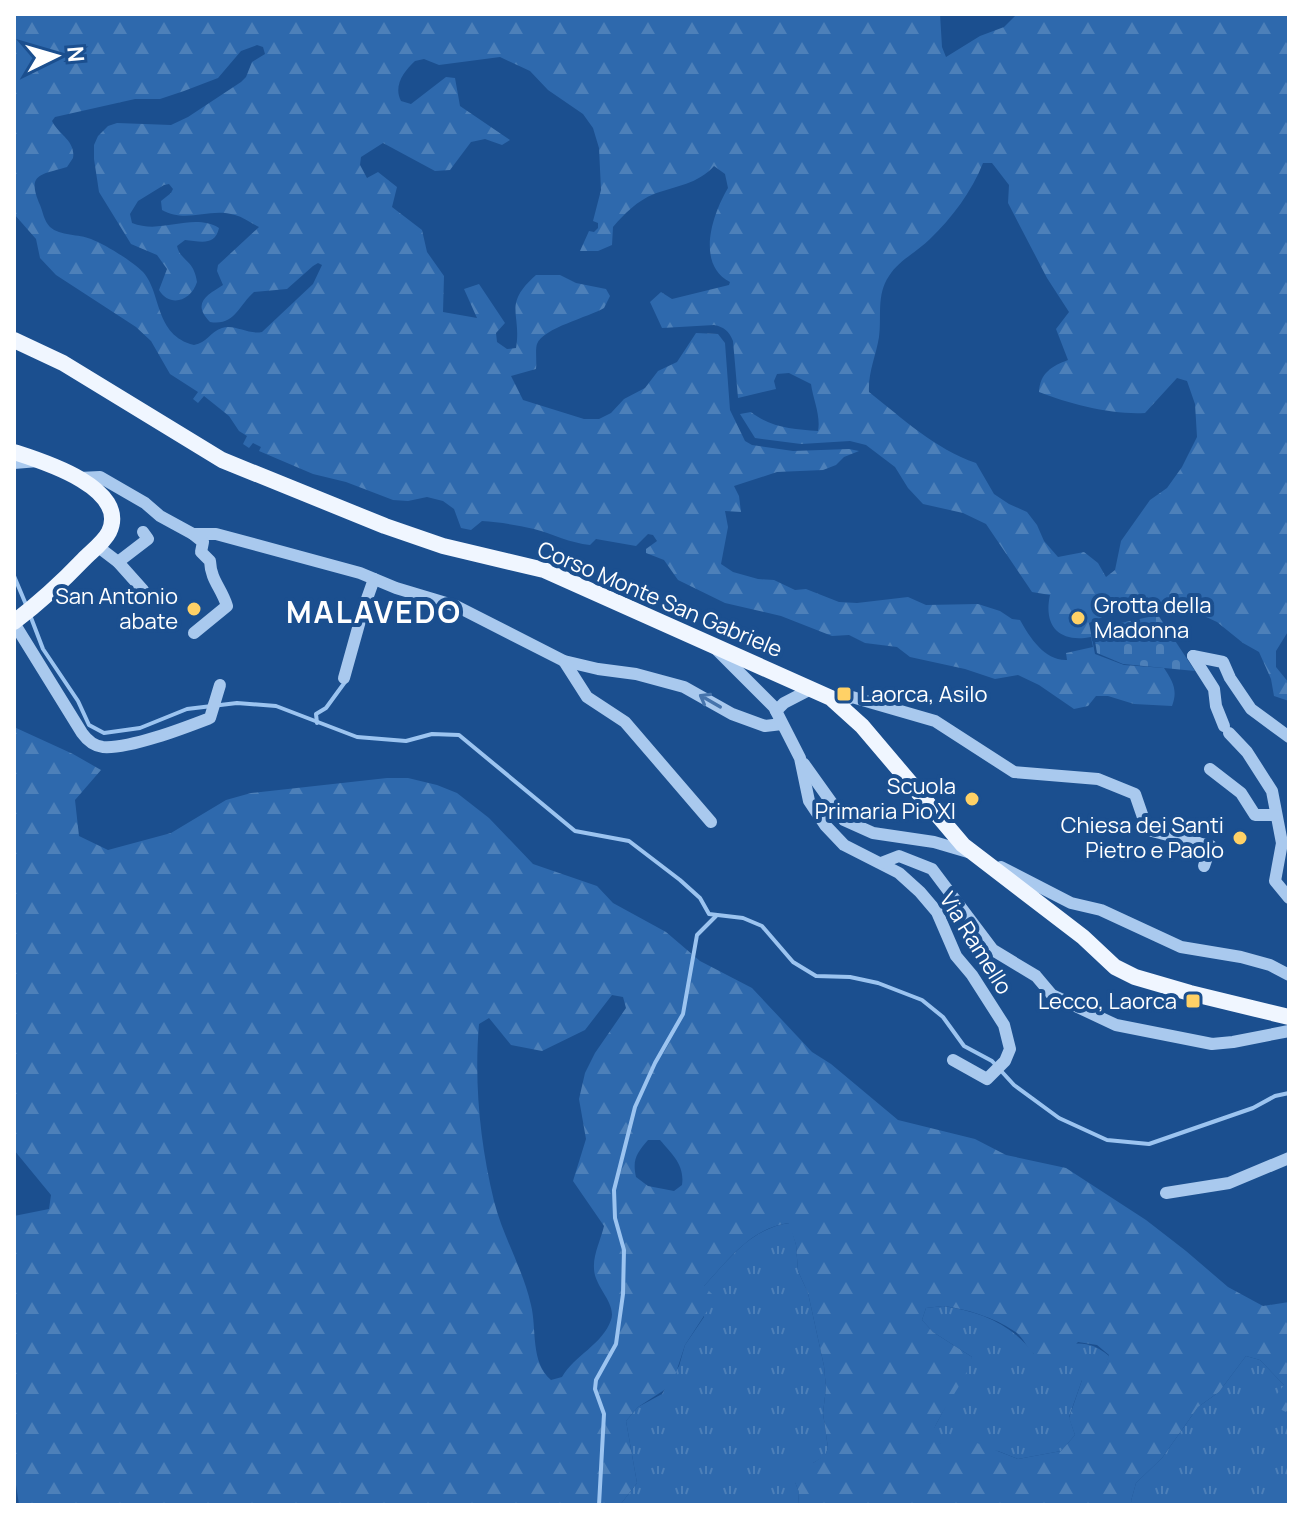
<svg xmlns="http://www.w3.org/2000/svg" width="1303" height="1519" font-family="Manrope,sans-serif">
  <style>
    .grass { fill: url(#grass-tufts) }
    .forest { fill: url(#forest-firs); fill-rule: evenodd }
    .cemetery { fill: url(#cemetery-stones) }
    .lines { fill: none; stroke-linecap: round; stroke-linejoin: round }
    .stream { stroke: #9cc4f0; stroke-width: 4 }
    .minor { stroke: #a9c9ee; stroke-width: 12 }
    .major { stroke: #f0f6ff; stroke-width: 16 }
    .oneway { stroke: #4674ac }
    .poi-dot { fill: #ffd166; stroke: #1b4f8f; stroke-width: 3 }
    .labels { text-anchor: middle; stroke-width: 8; stroke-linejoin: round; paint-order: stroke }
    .poi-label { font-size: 22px; fill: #fff; stroke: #1b4f8f; text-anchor: end }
    .street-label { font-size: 22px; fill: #fff; stroke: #1b4f8f }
    .district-label { font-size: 30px; font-weight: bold; letter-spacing: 2px; fill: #fff; stroke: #1b4f8f }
  </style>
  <defs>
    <pattern id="grass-tufts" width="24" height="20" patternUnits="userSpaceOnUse" patternTransform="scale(2)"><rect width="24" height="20" fill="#2e69ad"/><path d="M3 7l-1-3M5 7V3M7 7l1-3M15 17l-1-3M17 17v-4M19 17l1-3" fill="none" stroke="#4d80b9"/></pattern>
    <pattern id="forest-firs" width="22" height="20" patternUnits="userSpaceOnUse" patternTransform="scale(2)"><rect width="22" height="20" fill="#2e69ad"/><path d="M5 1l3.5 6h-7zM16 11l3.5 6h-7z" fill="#4d80b9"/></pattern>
    <pattern id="cemetery-stones" width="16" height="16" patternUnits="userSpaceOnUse" patternTransform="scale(2)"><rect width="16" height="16" fill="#2e69ad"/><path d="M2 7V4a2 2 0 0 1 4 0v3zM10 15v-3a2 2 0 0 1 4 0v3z" fill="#4d80b9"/></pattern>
  </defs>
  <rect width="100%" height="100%" fill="#1b4f8f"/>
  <g class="grass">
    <path d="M790,1223l6,22 2,26 10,22 16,73 2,22 -3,25 5,35 -3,8 -12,7 -18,19 4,10 -1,13h-178l17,-22 -11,-62 12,-14 24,-13 17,-28 6,-21 19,-28v-31c25,-27 47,-58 86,-63z"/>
    <path d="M943,1306c36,5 69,18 91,48 30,-8 50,-20 75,2l-3,8 -24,16 -13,37 6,18 -14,16 -43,8 -20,-8 -57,-6 -8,-15 39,-73 -39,-25 -11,-12 4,-12z"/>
    <path d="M1246,1356l14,4 24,25 2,27 3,-3v96h-156l-2,-4 5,-18 26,-25 36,-51 21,-15z"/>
  </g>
  <g class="forest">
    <path d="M14,14h926l2,33 4,10 34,-21 24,-9 13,-13h272v616l-13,21v16l13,16v18l-15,-5 -3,-17 -12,-27 -16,-9 -26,-21 -15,-7 -80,-7 -33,15 6,31 29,11 40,3c9,14 14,22 8,38l-38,-2 -26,-8h-12l-8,10 -14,3 -35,-24 -21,-10 -23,4 -30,-10 -55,-12 -13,-10 -32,-4 -16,-8 -17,1 -51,-20 -56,-13 -47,-23 -14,-20 -18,-7v-4l11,-8 -4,-6 -5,-1 -12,12 -40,-7 -6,6c-20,-2 -37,-11 -56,-16 -17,-4 -35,-7 -52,-8l-11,9 -10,-2 -7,-19 -11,-8 -16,-4 -19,4 -15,-1 -47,-18 -33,-8 -54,-23 2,-4 -8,-4 -4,5 -6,-4 4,-8 -8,-5 -10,-15 -25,-20 -6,7 -5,-4 5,-7 -28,-18 -19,-33 -15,-14 -80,-52 -16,-17 -4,-19 -22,-25zM257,45l6,2 2,7 -13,8 -6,15 -5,5 -53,35 -17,8 -54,-2 -9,3 -10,10 -4,9v14l5,33 32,52 26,11 10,14 -8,21c11,18 32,11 38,-8 -3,-23 -17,-21 -20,-36l8,-6c14,1 30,7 34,-12 -27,-16 -57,7 -87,-5l-2,-9 8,-13 26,-16 5,-1 4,5 -2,4 -10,8 1,9c25,14 47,-3 73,5 8,2 16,8 24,12l-41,38 -1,6 6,14c-15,10 -32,17 -13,37 25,4 28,-16 44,-30l33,-3 26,-23 5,-3 4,2 -9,19 -51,48c-14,3 -27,-8 -40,-4 -12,4 -15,15 -28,17 -40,-10 -32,-52 -51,-73 -11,-11 -37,-27 -52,-33 -12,-5 -31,-3 -41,-12 -6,-6 -7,-15 -10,-22 -14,-32 1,-30 27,-38l6,-9c3,-17 -15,-24 -21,-37l3,-4 80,-18h25l24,-8 34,-13 23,-27zM500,57l30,14 18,19 35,24 10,14 6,20 2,42 -8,31 5,2v5l-4,4 -5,-1 -9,20h18l14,-6 1,-18c12,-14 24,-26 41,-33 22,-8 44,-10 60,-28l11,8 3,14c-15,25 -33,76 2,94l-1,3 -57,14 -11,-7 -11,10 12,26 52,-3c10,2 15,6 19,16l5,57 38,-9 -2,-8 3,-7 12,-1 22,11c2,15 10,32 7,47 -25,-2 -47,-3 -67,-19l-11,2 15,24 46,6 49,-3 16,4 29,22 13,21 15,16 40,9 23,11 46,68 18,3c-7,32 10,48 41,42l2,10 -27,6 1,7c-22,1 -37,-22 -47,-40l-8,-1 -12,-8 -22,-7 -52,1 -18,-8 -51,6 -18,-1 -33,-13 -11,1 -21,-10 -16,-1 -25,-7 -12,-8 7,-37 -3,-16 16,1 -2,-16 -5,-10 43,-14 46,-2 13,-5 8,-8 15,-6 -10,-2 -56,2 -41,-6 -7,-4 -15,-31 -5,-67 -7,-9 -22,-1 -19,29 -19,9 -13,17 -21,11 -13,14 -12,6h-15l-61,-19 -12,-24 25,-7c1,-7 -1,-19 1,-25 6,-16 52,-27 67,-36l6,-12 -4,-7 -30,-6 -16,-8h-24c-34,30 -14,38 -20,73l-9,1 -10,-7 -1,-9 9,-10 -26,-39 -15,5 13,29 -34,-6 1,-36 -17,-24 -5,-22 -30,-23 5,-20 -19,-15 -11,6 -7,-13 1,-8 22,-14 52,28 15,-1 21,-28 14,-3 17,6 8,-5 -50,-34 -5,-28 -9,-1 -35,27 -10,-3c-8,-15 3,-30 14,-40l9,-2 15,6zM983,163h9l17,22 -1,18 39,75 22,34 -13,17 12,31c-16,6 -28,13 -29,32 30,12 74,23 106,21l32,-35 10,3 8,23 2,33 -15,30 -15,21 -17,12 -29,41 -6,29 -9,7 -8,-14 -14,-11 -26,5 -14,-16 -7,-16 -10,-13 -18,-8 -15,-10 -18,-31c-41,-14 -74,-45 -107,-71 -1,-20 7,-36 10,-55 3,-20 -3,-42 10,-61 10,-16 28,-24 41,-37 22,-21 42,-48 53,-76z"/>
    <path d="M14,727l59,27 28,16 -26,30 4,36 29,14 63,-17 55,-33 25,-7 136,-15h21l29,7 20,8 32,25 44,46 64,22 16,17 53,29 34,29 52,27 60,64 19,12 67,56 77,19 31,16 60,13 80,52 40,31 42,36 35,19 26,-4v107l-3,3 -17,-8 15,-19 -24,-25 -14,-4 -27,36 -21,15 -36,51 -26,25 -5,18 2,4h-335l1,-13 -10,-24 9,-8 15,3 12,-8 3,-7 -5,-35 3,-25 -2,-22 -16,-73 -10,-22 -2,-26 -7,-22c-38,5 -60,36 -85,63l8,8 1,8 -28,43 -13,40 -34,22 -12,14 11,62 -17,22h-601l-5,-34v-255l35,-7 2,-14 -37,-45zM612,995l11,2 3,11 -31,45 -10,20 -6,26 7,40 -13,42 31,45c-3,13 -11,29 -10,42 0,19 23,35 17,52 -8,24 -37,36 -49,57l-11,3c-21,-18 -14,-51 -20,-75 -8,-36 -28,-68 -37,-104 -14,-58 -20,-118 -15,-177l10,-6 22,27 31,6 43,-21zM648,1140h12c12,14 25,25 22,45l-8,6 -26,-5 -12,-9c-4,-18 1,-24 12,-37zM943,1306c24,3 50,11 71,25 9,5 12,17 20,23 16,10 34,-1 44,-12l19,3 12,10 -3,8 -16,-3 -14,6 6,14 -13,38 6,17 -14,16 -43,8 -46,-18 -31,3 -7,-15c9,-21 35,-53 38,-72l-39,-25 -11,-12 4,-12z"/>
  </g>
  <path class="cemetery" d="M1158,615l37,56 -72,-7 -26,-11 -4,-24z"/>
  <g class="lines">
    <g class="stream">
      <path d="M14,576l13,31"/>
      <path d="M30,615l13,34 35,52 11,24 15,8 36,-5 47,-19 50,-6 39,3 81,31 49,4 26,-7 27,1 116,96 54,10 51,39 20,18 9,16 34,4 19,8 31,36 23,14 34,1 28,6 44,17 21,17 21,29 28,15 22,24 45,33 48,22 42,4 104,-36 22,-12 14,-3"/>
      <path d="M317,723l-1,-9 10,-6 19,-26"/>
      <path d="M599,1505l5,-91 -9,-25 1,-9 20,-36 7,-50 1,-44 -9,-32 -1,-28 21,-83 20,-44 28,-49 14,-79 19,-19"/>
    </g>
    <g class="minor">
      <path d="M14,463l24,-2"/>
      <path d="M79,478l21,-1 45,26 15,13 33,18h23l144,39 36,15 60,18 108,55 34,8 38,5 48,13 48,27 33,12 17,-2"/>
      <path d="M193,534l10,8 -2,10 9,9c1,20 11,26 17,45l-33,27"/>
      <path d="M97,546l21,16 25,28"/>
      <path d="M118,562l30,-23 -5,-7"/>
      <path d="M14,623l68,110c5,7 11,13 21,14 27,2 81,-19 107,-29l10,-33"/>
      <path d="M716,649l58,58 26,51 9,43 16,24 19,20 55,28 21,19 17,20 19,44 16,19 32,50 6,24 -5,12 -18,18 -34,-19"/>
      <path d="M1193,656l30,6 7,16 21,31 38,28"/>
      <path d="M1193,656l21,33 2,17 8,20"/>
      <path d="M564,661l23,36 38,25 86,100"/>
      <path d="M344,678l19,-68 11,-31"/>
      <path d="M839,704l13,-7 83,24 79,51 84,7 37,15 10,29 7,8 47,12"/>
      <path d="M776,711l8,-8 27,-14"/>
      <path d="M1229,733l18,19 25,39 10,52 -7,38 14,17"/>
      <path d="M804,764l40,56 29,13 61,9 34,10"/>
      <path d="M1210,769l31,24 14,22h21"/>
      <path d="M1201,844l10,2 -7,20"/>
      <path d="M881,863l18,-7 33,13 61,81 43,26 16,19 64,30 96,19 21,-2 56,-11"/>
      <path d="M1001,867l70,36 30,7 80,37 60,10 29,8 19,10"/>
      <path d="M1166,1193l63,-10 60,-25"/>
    </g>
    <g class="major">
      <path d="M14,340l49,23 159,97 163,66 58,20 101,24 287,128 31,28 101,119 120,92 32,30 20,10 55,16 99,24"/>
      <path d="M14,452c28,9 116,36 95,80 -5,10 -17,19 -25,27 -22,23 -45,44 -70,63"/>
    </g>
  </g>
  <defs><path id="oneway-shaft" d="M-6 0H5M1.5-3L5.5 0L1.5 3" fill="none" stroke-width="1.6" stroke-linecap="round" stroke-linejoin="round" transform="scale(2)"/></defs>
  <use class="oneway" href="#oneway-shaft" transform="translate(710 701) rotate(-150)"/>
  <g class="poi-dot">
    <circle cx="194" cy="609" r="8"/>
    <circle cx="1078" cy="618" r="8"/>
    <rect x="836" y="686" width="16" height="16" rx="4"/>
    <circle cx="972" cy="799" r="8"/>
    <circle cx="1240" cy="838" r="8"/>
    <rect x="1185" y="993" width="16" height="16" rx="4"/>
  </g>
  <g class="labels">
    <g class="poi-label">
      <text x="178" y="604">San Antonio<tspan x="178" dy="25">abate</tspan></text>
      <text x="1094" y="613" text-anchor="start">Grotta della<tspan x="1094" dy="25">Madonna</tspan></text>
      <text x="860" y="702" text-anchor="start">Laorca, Asilo</text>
      <text x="956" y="794">Scuola<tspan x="956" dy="25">Primaria Pio XI</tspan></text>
      <text x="1224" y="833">Chiesa dei Santi<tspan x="1224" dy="25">Pietro e Paolo</tspan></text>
      <text x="1177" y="1009">Lecco, Laorca</text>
    </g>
    <g class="street-label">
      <text transform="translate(660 599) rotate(23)" y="8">Corso Monte San Gabriele</text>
      <text transform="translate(976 943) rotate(58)" y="8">Via Ramello</text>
    </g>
    <g class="district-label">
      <text x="374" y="623">MALAVEDO</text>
    </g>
  </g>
  <rect width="1303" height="1519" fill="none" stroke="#ffffff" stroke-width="32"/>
  <g transform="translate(56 56) rotate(85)" stroke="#1b4f8f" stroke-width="6" paint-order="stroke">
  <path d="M0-6L14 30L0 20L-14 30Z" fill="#ffffff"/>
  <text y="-12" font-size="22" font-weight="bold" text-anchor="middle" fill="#ffffff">N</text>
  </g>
</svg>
